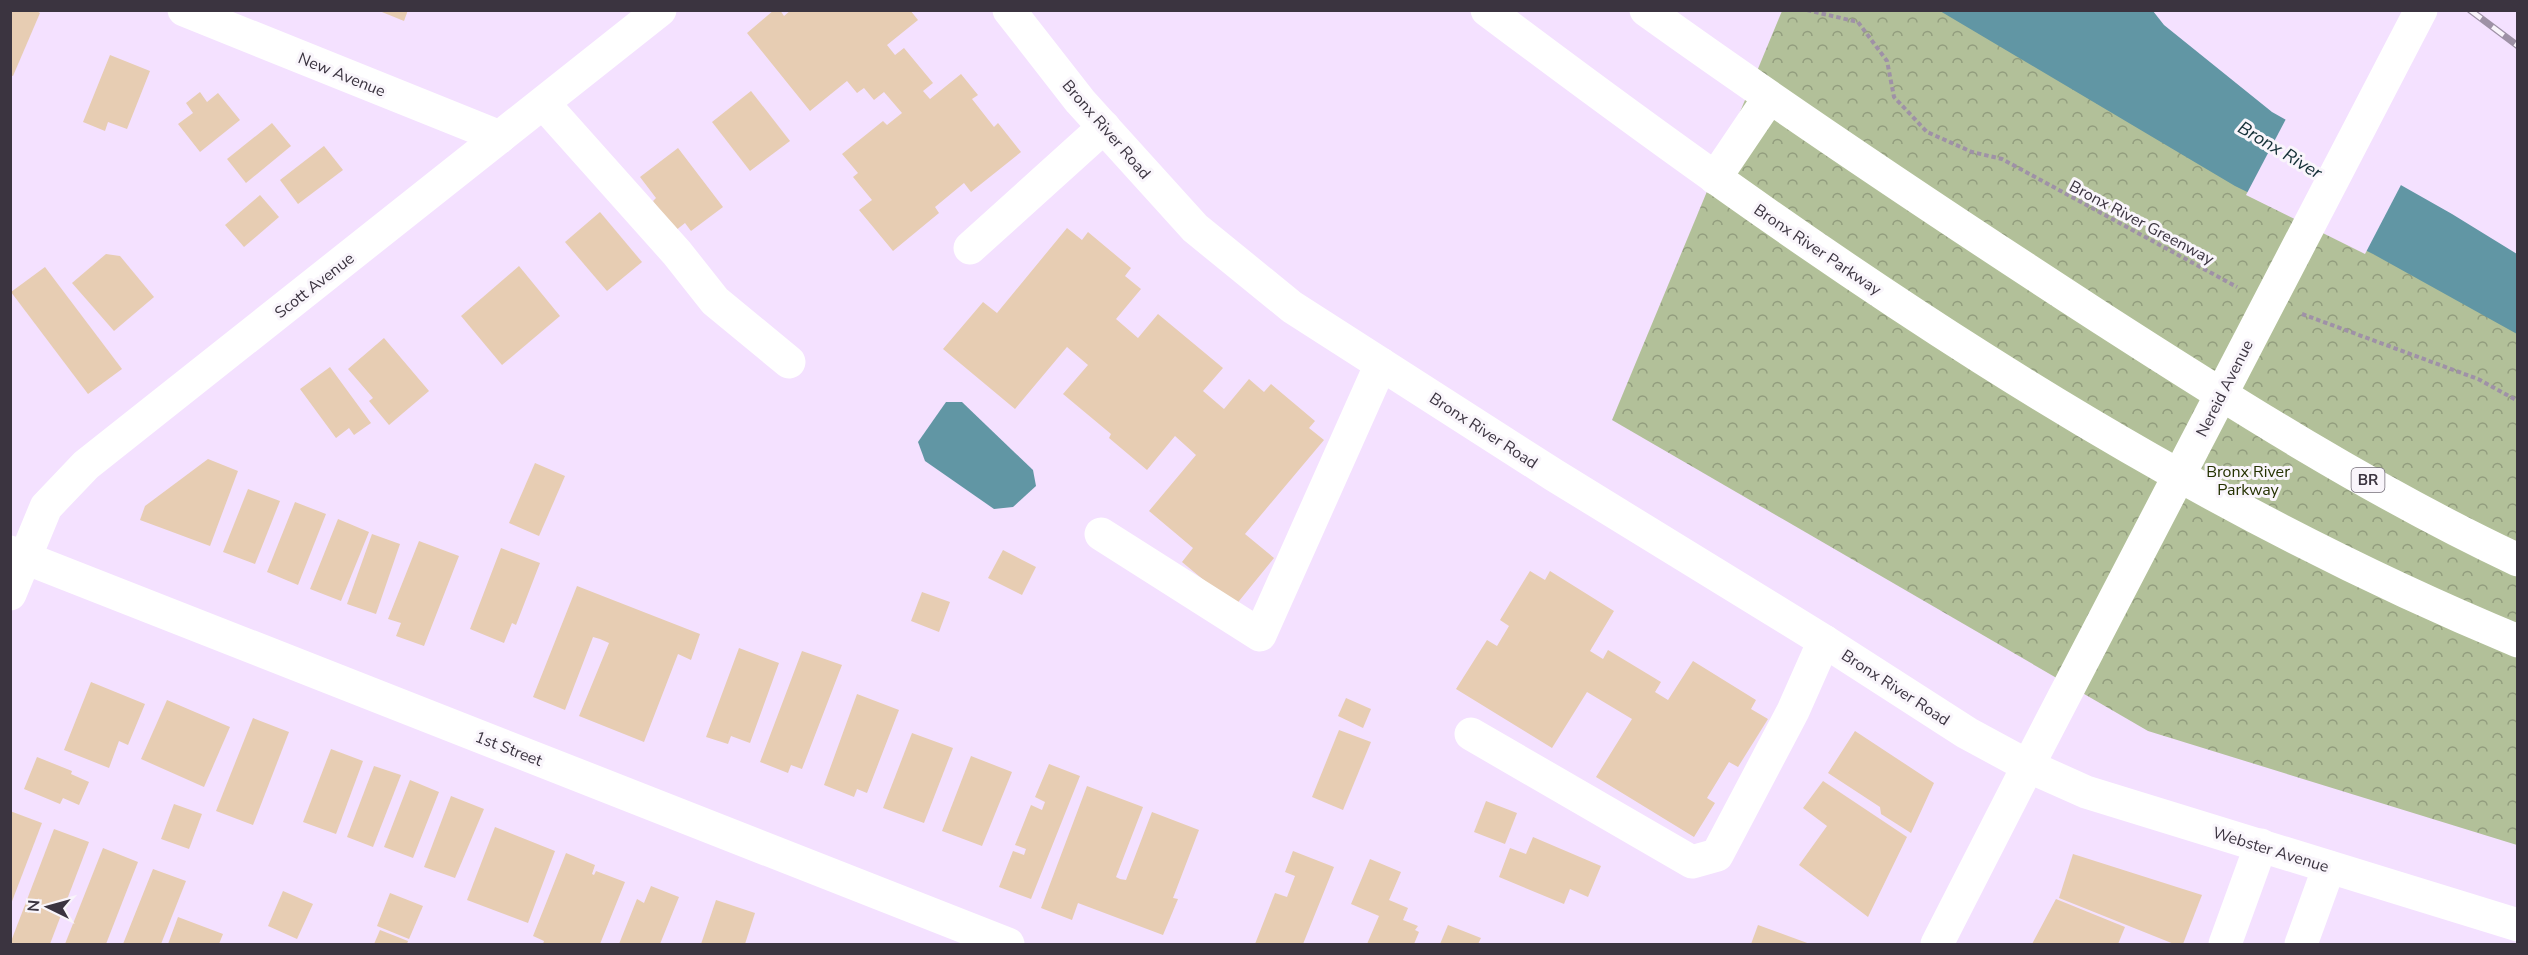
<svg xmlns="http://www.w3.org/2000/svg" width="2528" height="955" font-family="'Nunito Sans',sans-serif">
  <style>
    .forest { fill: url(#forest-crowns) }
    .water { fill: #6196a4 }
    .pier { fill: #f4e1ff }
    .building { fill: #e7cdb3 }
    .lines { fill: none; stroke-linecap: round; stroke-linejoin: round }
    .path { stroke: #9f91a7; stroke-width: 4; stroke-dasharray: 4.5 3; stroke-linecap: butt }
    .minor { stroke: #fff; stroke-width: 33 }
    .major { stroke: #fff; stroke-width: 33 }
    .highway { stroke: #fff; stroke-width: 33 }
    .rail-casing { stroke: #9e91a6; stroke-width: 7 }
    .rail { stroke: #f9f5fb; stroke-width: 4.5; stroke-dasharray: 14; stroke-linecap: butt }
    .labels { text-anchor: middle; stroke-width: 6; stroke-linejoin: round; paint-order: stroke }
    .shield { fill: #f9f5fb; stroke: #746e78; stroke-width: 1.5 }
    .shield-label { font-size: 15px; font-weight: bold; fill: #3b3440 }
    .street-label { font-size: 16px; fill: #3b3440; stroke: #f9f5fb }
    .park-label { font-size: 16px; fill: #243100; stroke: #f9f5fb }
    .water-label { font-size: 18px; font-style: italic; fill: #132f36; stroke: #f9f5fb }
  </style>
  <defs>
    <pattern id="forest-crowns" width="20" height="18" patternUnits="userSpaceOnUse" patternTransform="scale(1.5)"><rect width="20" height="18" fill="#b2c099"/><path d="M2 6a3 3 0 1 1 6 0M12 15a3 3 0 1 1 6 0" fill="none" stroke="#929d7e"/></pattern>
  </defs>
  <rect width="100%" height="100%" fill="#f4e1ff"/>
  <path class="forest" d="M1782,11h177l558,314v520l-369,-114 -536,-311z"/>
  <g class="water">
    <path d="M1940,11h213l11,14 108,87 180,102 65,40v80l-144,-80 -138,-68z"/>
    <path d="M946,402h16l71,68 3,16 -23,21 -19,2 -69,-48 -7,-19z"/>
  </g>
  <path class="pier" d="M2287,117l115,66 -37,71 -119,-59z"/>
  <g class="building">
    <path d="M10,10h25l5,3 -27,63 -3,-1z"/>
    <path d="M377,10h31l-4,11z"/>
    <path d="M774,10h6l4,6 7,-6h119l8,10 -31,25 8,10 9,-7 29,35 -10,8 7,8 31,-25 17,21 -6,4 22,28 4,-4 23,29 -50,40 -7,-9 -29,24 4,6 -46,38 -34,-41 13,-10 -19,-23 5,-4 -16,-19 41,-33 4,4 15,-12 -18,-21 -10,8 -10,-12 -7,5 -10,-12 -37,30 -63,-78z"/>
    <path d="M110,55l40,16 -23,58 -19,-7 -3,9 -22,-9z"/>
    <path d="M751,91l39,50 -40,30 -38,-49z"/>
    <path d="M200,92l7,10 11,-9 22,27 -40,32 -22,-28 15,-11 -7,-10z"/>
    <path d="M272,123l19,23 -45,37 -19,-24z"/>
    <path d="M324,146l19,24 -45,34 -18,-24z"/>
    <path d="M678,148l45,59 -32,24 -6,-8 -10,8 -22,-30 3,-3 -16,-21z"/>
    <path d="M260,195l19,22 -35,30 -19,-22z"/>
    <path d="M600,212l42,50 -35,29 -42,-49z"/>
    <path d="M1067,228l15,12 6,-8 43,36 -6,8 16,13 -25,30 22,19 20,-24 65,54 -20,23 21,18 25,-30 15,13 7,-8 44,37 -6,7 15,12 -79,94 29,24 -39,48 -53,-44 11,-14 -44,-37 47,-56 -21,-19 -28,34 -38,-32 2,-4 -48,-40 25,-29 -21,-18 -52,62 -72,-60 40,-47 14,11z"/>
    <path d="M106,254l14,2 34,41 -40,34 -42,-48z"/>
    <path d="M519,266l41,50 -58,49 -41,-49z"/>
    <path d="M45,267l77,102 -34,25 -77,-102z"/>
    <path d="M384,338l45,53 -40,34 -20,-24 4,-3 -25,-29z"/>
    <path d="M330,367l41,56 -17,12 -5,-7 -13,10 -36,-49z"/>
    <path d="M208,459l30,12 -28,75 -70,-26 5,-14z"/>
    <path d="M535,463l30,13 -26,60 -30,-13z"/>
    <path d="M248,489l32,12 -25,63 -32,-12z"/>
    <path d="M295,502l31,12 -28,71 -31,-13z"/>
    <path d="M338,519l31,13 -28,69 -31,-12z"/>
    <path d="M372,534l28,10 -24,70 -29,-10z"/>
    <path d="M419,541l40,15 -35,90 -28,-10 5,-13 -13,-4z"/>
    <path d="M501,548l39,15 -24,62 -4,-2 -8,20 -34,-14z"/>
    <path d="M1003,550l33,17 -14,28 -34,-17z"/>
    <path d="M1530,571l15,9 5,-9 64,40 -24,40 13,8 5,-9 53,32 -6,10 13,8 25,-39 63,39 -5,9 17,10 -30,48 -9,-5 -22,36 8,5 -21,34 -98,-60 36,-58 -45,-27 -35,56 -96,-59 31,-49 10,6 12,-20 -9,-6z"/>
    <path d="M577,586l123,48 -9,26 -13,-6 -34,88 -65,-26 30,-73 -9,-4 -7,-2 -28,73 -32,-13z"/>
    <path d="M922,592l28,10 -11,30 -28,-11z"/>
    <path d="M739,648l40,15 -29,80 -19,-7 -3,8 -22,-7z"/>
    <path d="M802,651l40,14 -40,104 -11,-4 -3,8 -28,-11z"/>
    <path d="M91,682l54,22 -17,41 -9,-4 -10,27 -45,-18z"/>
    <path d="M857,694l42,16 -32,83 -10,-4 -3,8 -30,-12z"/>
    <path d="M1346,698l25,11 -8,19 -25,-12z"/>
    <path d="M167,700l63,27 -26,60 -63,-28z"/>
    <path d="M253,718l36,14 -36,93 -37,-14z"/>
    <path d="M1339,730l32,12 -28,68 -31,-13z"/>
    <path d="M1855,731l79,52 -23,50 -30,-19 -1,-7 -52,-34z"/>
    <path d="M912,733l41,15 -29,75 -41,-15z"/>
    <path d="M331,749l32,12 -27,73 -33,-12z"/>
    <path d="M971,756l41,16 -30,74 -40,-15z"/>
    <path d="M37,757l35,14 -1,3 18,8 -10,23 -16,-7 -3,6 -36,-15z"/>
    <path d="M1049,764l31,12 -49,123 -32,-12 14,-36 11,4 2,-6 -11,-4 16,-40 11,5 3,-8 -10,-5z"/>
    <path d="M374,766l27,9 -28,72 -26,-10z"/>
    <path d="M410,780l29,12 -26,66 -29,-11z"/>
    <path d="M1823,781l84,56 -39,80 -69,-52 28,-39 -24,-18z"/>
    <path d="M1087,786l56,21 -27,70 4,2 6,1 26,-68 47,18 -26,68 5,1 -15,36 -85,-32 -6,17 -31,-12z"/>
    <path d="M451,796l33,13 -29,69 -31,-11z"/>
    <path d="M1486,801l31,12 -12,31 -31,-12z"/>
    <path d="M174,804l28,10 -13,35 -28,-10z"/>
    <path d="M10,811l32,12 -31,81h-1z"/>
    <path d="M495,827l60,24 -27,72 -61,-23z"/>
    <path d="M54,829l35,13 -39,102h-40z"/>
    <path d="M1533,837l68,29 -13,31 -18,-8 -6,15 -65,-27 11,-29 16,6z"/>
    <path d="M103,848l35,14 -32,82h-41z"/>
    <path d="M1293,851l41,16 -31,77h-48l20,-51 12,4 8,-21 -10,-4z"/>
    <path d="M566,853l29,12 -3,9 2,1 2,-4 29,11 -25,62h-57l1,-3 -11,-5z"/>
    <path d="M2073,854l129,41 -19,49h-9l-115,-46z"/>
    <path d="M1370,859l31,13 -12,28 19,8 -5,12 15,6 -3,4 4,2 -5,12h-47l12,-28 -28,-12z"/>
    <path d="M153,869l33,12 -25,63h-38z"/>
    <path d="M651,886l28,11 -19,47h-41l18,-45 7,4z"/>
    <path d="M283,891l30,13 -16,35 -29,-13z"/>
    <path d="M390,893l33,13 -14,33 -32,-13z"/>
    <path d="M2056,899l69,28 -7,17h-86z"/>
    <path d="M716,900l39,13 -10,31h-44z"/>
    <path d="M178,917l45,17 -4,10h-51z"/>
    <path d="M1448,925l33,13 -3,6h-38z"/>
    <path d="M1758,925l52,19h-59z"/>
    <path d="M380,930l28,11 -1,3h-33z"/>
  </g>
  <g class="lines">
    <g class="path">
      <path d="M1807,10l51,12 29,39 7,36 33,35 45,20 30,7 235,128"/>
      <path d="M2302,314l176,65 40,22"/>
    </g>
    <g class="minor">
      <path d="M184,10l316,127"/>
      <path d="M1009,10l71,91 115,127 97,79 262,168 270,166 143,92 61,33 -91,178"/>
      <path d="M544,104l133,149 38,48 74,61"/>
      <path d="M1715,178l54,-80"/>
      <path d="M970,248l134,-121"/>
      <path d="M1101,534l159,101 121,-271"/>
      <path d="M10,552l998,392"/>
      <path d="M10,594l36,-87 40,-42 574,-455"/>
      <path d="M1471,734l221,128 25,-7 76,-144 31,-70"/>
      <path d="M2225,944l36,-99"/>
      <path d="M2301,944l28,-77"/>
    </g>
    <path class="major" d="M2421,10l-393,756 58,26 432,133"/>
    <g class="highway">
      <path d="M1487,10c323,243 656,476 1031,631"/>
      <path d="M1646,10c149,107 301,208 455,308 132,85 274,175 417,242"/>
    </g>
    <g class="rail-casing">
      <path id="rail" d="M2470,10l48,36"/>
    </g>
    <use href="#rail" class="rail"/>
  </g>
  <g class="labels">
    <rect class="shield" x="2351.5" y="468" width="33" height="24" rx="4.5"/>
    <g class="shield-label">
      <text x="2368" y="485">BR</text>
    </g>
    <g class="street-label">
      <text transform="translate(342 74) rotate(22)" y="6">New Avenue</text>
      <text transform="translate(1107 129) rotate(49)" y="6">Bronx River Road</text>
      <text transform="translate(2142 222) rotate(28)" y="6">Bronx River Greenway</text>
      <text transform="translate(1818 249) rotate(34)" y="6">Bronx River Parkway</text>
      <text transform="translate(314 285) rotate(-38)" y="6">Scott Avenue</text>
      <text transform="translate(2224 388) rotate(-63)" y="6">Nereid Avenue</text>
      <text transform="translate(1484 430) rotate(33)" y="6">Bronx River Road</text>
      <text transform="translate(1896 687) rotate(33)" y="6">Bronx River Road</text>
      <text transform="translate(509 748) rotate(21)" y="6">1st Street</text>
      <text transform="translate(2271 849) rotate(17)" y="6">Webster Avenue</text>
    </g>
    <g class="park-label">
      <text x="2248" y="477">Bronx River<tspan x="2248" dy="18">Parkway</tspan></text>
    </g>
    <g class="water-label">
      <text transform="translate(2280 150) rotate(31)" y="6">Bronx River</text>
    </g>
  </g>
  <rect width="2528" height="955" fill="none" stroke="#3b3440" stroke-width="24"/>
  <g transform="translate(48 907) rotate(275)" stroke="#f9f5fb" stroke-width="4.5" paint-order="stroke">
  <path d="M0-4.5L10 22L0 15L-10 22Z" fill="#3b3440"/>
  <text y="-9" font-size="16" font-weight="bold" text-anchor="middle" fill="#3b3440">N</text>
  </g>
</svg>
